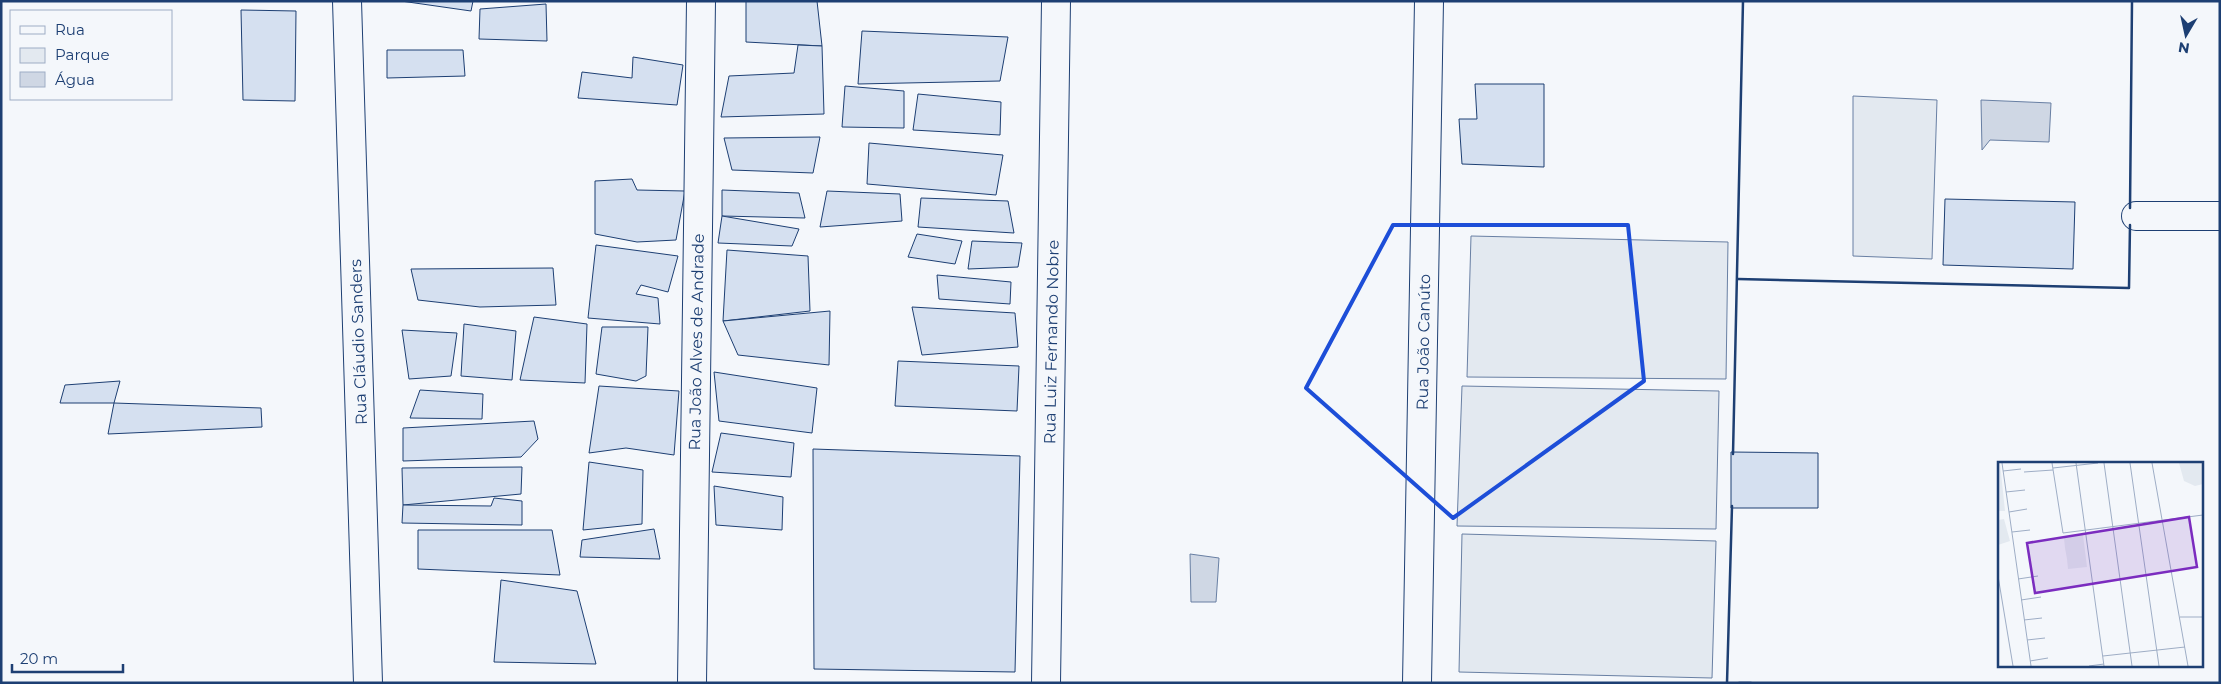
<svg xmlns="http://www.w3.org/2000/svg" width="2221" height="684" font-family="Montserrat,sans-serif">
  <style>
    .green { fill: #e3e9f0; stroke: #687fa3 }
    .water { fill: #cfd7e4; stroke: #687fa3 }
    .building { fill: #d5e0f0; stroke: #1d3f73 }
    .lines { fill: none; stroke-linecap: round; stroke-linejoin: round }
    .street-casing { stroke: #1d3f73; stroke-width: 30 }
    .secondary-casing { stroke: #1d3f73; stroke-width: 30 }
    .street { stroke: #f4f7fb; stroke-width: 28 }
    .secondary { stroke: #f4f7fb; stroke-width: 28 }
    .wall { stroke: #1d3f73; stroke-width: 2.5 }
    .marked { fill: none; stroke: #1d4ed8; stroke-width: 4; stroke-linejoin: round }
    .labels { text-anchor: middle; stroke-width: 4; stroke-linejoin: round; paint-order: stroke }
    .street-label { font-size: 16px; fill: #1d3f73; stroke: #f4f7fb }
    .inset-road { fill: none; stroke: #9eadc5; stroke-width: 1 }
    .view { fill: #7b2cbf; fill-opacity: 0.15; stroke: #7b2cbf; stroke-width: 2.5 }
    .inset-edge { fill: none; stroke: #1d3f73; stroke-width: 2.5 }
  </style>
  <rect width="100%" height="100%" fill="#f4f7fb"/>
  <g class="green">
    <path d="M1853,96l84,4 -5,159 -79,-3z"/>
    <path d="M1471,236l257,6 -2,137 -259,-2z"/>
    <path d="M1462,386l257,5 -3,138 -259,-3z"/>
    <path d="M1462,534l254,7 -4,137 -253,-6z"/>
  </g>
  <g class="water">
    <path d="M1981,100l70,3 -2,39 -59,-2 -8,10z"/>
    <path d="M1190,554l29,4 -3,44h-25z"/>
  </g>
  <g class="building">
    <path d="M401,1h72l-2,10z"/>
    <path d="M746,1h71l5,45 -76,-4z"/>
    <path d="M546,4l1,37 -68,-2 1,-30z"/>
    <path d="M241,10l55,1 -1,90 -52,-1z"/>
    <path d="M862,31l146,6 -8,44 -142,3z"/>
    <path d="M798,45l24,1 2,68 -103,3 8,-41 65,-3z"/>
    <path d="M387,50h76l2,26 -78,2z"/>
    <path d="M633,57l50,8 -6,40 -99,-7 4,-26 50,6z"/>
    <path d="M1475,84h69v83l-82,-3 -3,-45h18z"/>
    <path d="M845,86l59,5v37l-62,-1z"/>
    <path d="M918,94l83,8 -1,33 -87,-5z"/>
    <path d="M820,137l-7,36 -81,-3 -8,-32z"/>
    <path d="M869,143l134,12 -7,40 -129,-11z"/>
    <path d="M632,179l5,11 48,1 -9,49 -39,2 -42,-8v-53z"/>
    <path d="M722,190l77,3 6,25 -83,-2z"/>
    <path d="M827,191l73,3 2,27 -82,6z"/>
    <path d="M921,198l87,3 6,32 -96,-6z"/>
    <path d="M1945,199l130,3 -2,67 -130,-4z"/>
    <path d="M722,216l77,13 -7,17 -74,-3z"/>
    <path d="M917,234l45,7 -7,23 -47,-7z"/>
    <path d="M972,241l50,2 -4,24 -50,2z"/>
    <path d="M596,245l82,11 -10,36 -27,-7 -5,9 22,4 2,26 -72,-6z"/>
    <path d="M727,250l81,6 2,55 -87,10z"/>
    <path d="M553,268l3,37 -76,2 -62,-7 -7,-31z"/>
    <path d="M937,275l74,7 -1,22 -71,-5z"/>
    <path d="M912,307l103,6 3,34 -96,8z"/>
    <path d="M830,311l-1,54 -91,-10 -15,-34z"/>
    <path d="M534,317l53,7 -2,59 -65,-3z"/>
    <path d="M464,324l52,7 -4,49 -51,-4z"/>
    <path d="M602,327h46l-2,49 -10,5 -40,-7z"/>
    <path d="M402,330l55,3 -6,43 -42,3z"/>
    <path d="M898,361l121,5 -2,45 -122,-5z"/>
    <path d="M714,372l103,16 -5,45 -93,-12z"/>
    <path d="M120,381l-6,22h-54l5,-18z"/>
    <path d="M599,386l80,5 -5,64 -48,-7 -37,5z"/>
    <path d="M420,390l63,4 -1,25 -72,-1z"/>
    <path d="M114,403l147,5 1,19 -154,7z"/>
    <path d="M534,421l4,18 -17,18 -118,4v-33z"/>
    <path d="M721,433l73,10 -3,34 -79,-5z"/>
    <path d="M813,449l207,7 -5,216 -201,-3z"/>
    <path d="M1731,452l87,1v55h-87z"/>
    <path d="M589,462l54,8 -1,54 -59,6z"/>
    <path d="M522,467l-1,27 -118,11 -1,-37z"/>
    <path d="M714,486l69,11 -1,33 -66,-5z"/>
    <path d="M494,498l28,3v24l-120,-2 1,-18 88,1z"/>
    <path d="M654,529l6,30 -80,-2 2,-17z"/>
    <path d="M418,530h134l8,45 -142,-6z"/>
    <path d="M501,580l76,11 19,73 -102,-2z"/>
  </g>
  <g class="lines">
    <g class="street-casing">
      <g id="street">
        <path d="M2136,216h84"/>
        <path d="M692,683l9,-682"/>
        <path d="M1046,683l10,-682"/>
        <path d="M1417,683l12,-682"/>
      </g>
    </g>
    <g class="secondary-casing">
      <path id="secondary" d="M347,1l21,682"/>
    </g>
    <use href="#street" class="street"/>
    <use href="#secondary" class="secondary"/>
    <g class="wall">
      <path d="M2130,208l2,-207"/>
      <path d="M1738,279l391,9 1,-63"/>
      <path d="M1733,454l10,-453"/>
      <path d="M1727,683l5,-177"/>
      <path d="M1739,683h12"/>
    </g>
  </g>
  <path class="marked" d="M1393,225h235l16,156 -191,137 -147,-130z"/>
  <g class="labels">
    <g class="street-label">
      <text transform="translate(358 342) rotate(-92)" y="6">Rua Cláudio Sanders</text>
      <text transform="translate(696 342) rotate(-89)" y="6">Rua João Alves de Andrade</text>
      <text transform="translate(1051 342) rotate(-89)" y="6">Rua Luiz Fernando Nobre</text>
      <text transform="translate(1423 342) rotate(-89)" y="6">Rua João Canúto</text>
    </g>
  </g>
  <g transform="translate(1998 462)">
    <rect width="205" height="205" fill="#f4f7fb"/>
    <path d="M0,1h2l5,48h-7zM181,1h24v21l-8,2 -11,-5zM6,57l6,22 -12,4v-25zM85,73l4,32 -19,2 -1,-10 10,-2 -10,2 -2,-11 8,-1 -8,1 -1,-10z" fill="#e3e9f0"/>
    <path class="inset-road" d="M4,1l29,203M54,1l11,70 140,-18M78,1l28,203M106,1l28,203M132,1l29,203M154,1l36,203M55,6l45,-5M5,9l18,-2M26,10l29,-2M8,30l19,-2M11,50l18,-3M14,70l18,-2M0,114l15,90M20,117l20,-3M23,138l20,-3M182,155h23M26,158l18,-2M29,178l18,-2M105,194l82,-9M32,199l18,-3M91,204l15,-2"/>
    <path class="view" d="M191,55l8,50 -162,26 -8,-50z"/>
    <rect width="205" height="205" class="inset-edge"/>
  </g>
  <rect width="2221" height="684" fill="none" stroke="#1d3f73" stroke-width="5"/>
  <rect x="10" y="10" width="162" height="90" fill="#f4f7fb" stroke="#9eadc5"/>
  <rect x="20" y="26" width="25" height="8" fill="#f4f7fb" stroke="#9eadc5"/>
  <text x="55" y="35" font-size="15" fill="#1d3f73">Rua</text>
  <rect x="20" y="48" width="25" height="15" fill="#e3e9f0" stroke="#9eadc5"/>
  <text x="55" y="60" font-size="15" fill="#1d3f73">Parque</text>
  <rect x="20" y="72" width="25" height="15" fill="#cfd7e4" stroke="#9eadc5"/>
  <text x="55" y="85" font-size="15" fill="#1d3f73">Água</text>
  <g transform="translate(2186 35) rotate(189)" stroke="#f4f7fb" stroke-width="4" paint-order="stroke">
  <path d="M0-4L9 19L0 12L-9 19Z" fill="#1d3f73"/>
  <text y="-8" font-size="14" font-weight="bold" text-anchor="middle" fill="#1d3f73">N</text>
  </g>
  <path d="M12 664v8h111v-8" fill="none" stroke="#1d3f73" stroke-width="2.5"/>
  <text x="20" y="664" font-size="15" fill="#1d3f73" stroke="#f4f7fb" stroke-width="4" paint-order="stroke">20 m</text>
</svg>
